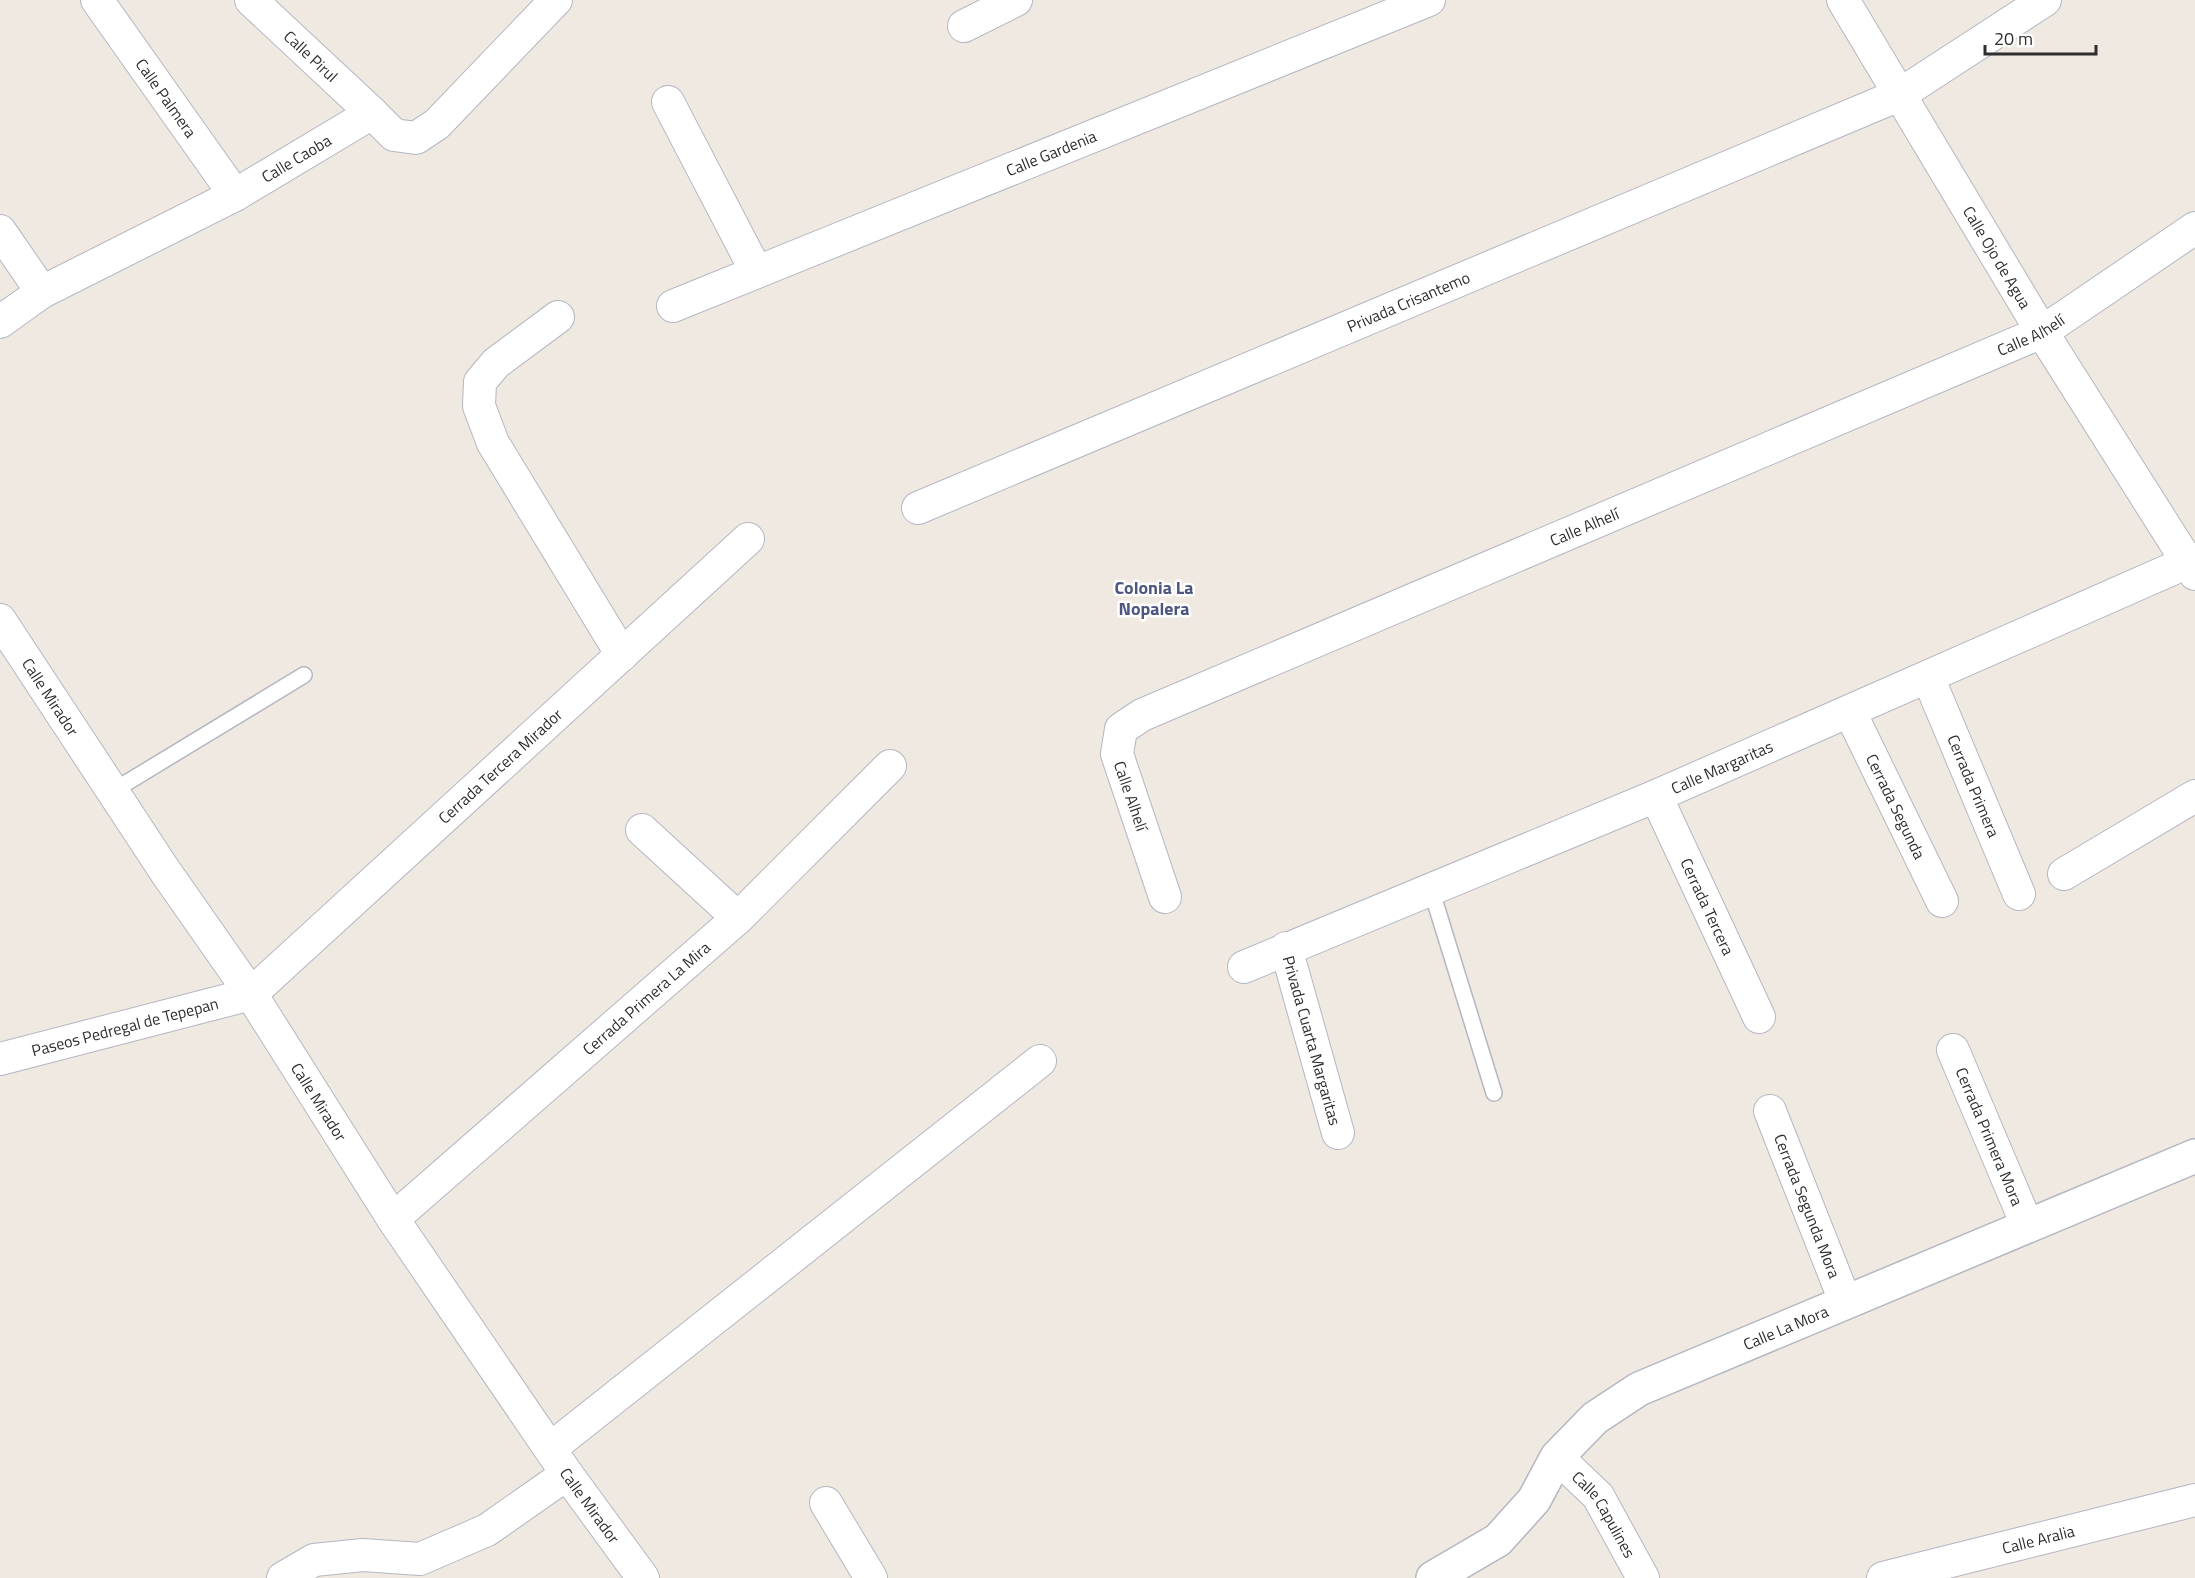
<svg xmlns="http://www.w3.org/2000/svg" width="2195" height="1578" font-family="'Titillium Web',sans-serif">
  <style>
    .lines { fill: none; stroke-linecap: round; stroke-linejoin: round }
    .lane-casing { stroke: #b4b7c1; stroke-width: 18 }
    .street-casing { stroke: #b4b7c1; stroke-width: 34 }
    .secondary-casing { stroke: #b4b7c1; stroke-width: 36 }
    .lane { stroke: #fff; stroke-width: 15 }
    .street { stroke: #fff; stroke-width: 32 }
    .secondary { stroke: #fff; stroke-width: 33 }
    .labels { text-anchor: middle; stroke-width: 5; stroke-linejoin: round; paint-order: stroke }
    .street-label { font-size: 16px; fill: #2e2e2e; stroke: #fff }
    .neighbourhood-label { font-size: 18px; font-weight: bold; fill: #4d5680; stroke: #fff }
  </style>
  <rect width="100%" height="100%" fill="#efe9e1"/>
  <g class="lines">
    <g class="lane-casing">
      <g id="lane">
        <path d="M113,791l191,-116"/>
        <path d="M1431,889l63,204"/>
      </g>
    </g>
    <g class="street-casing">
      <g id="street">
        <path id="s1" d="M97,0l138,195"/>
        <path id="s2" d="M251,0l121,113"/>
        <path id="s3" d="M1843,0l199,332 153,242"/>
        <path d="M964,26l52,-26"/>
        <path d="M668,102l88,169"/>
        <path d="M0,231l42,61"/>
        <path id="s4" d="M673,306l756,-306"/>
        <path d="M558,317l-62,46 -16,19 -1,24 14,37 129,212"/>
        <path id="s5" d="M0,322l42,-30 193,-97 137,-82 22,22 22,3 21,-14 119,-124"/>
        <path id="s6" d="M918,508l981,-413 146,-95"/>
        <path id="s7" d="M0,620l165,251 86,123 142,225 174,255 76,104"/>
        <path id="s8" d="M1928,677l91,217"/>
        <path id="s9" d="M1850,712l92,189"/>
        <path id="s10" d="M1656,796l103,221"/>
        <path d="M642,830l96,88"/>
        <path d="M2064,874l131,-78"/>
        <path id="s11" d="M1165,897l-48,-143 4,-25 21,-14 900,-383 153,-104"/>
        <path id="s12" d="M1286,948l52,185"/>
        <path id="s13" d="M1244,967l412,-171 539,-237"/>
        <path id="s14" d="M1953,1050l74,175"/>
        <path id="s15" d="M0,1059l251,-65 497,-455"/>
        <path id="s16" d="M1770,1111l75,190"/>
        <path id="s17" d="M393,1219l345,-301 152,-152"/>
        <path d="M551,1448l489,-387"/>
        <path id="s18" d="M1557,1457l41,39 45,82"/>
        <path d="M826,1503l45,75"/>
        <path d="M283,1578l31,-18 49,-5 57,4 67,-29 80,-56"/>
        <path id="s19" d="M1883,1578l312,-78"/>
      </g>
    </g>
    <g class="secondary-casing">
      <g id="secondary">
        <path id="s20" d="M1433,1578l65,-38 36,-40 23,-43 38,-39 44,-29 556,-233"/>
      </g>
    </g>
    <use href="#lane" class="lane"/>
    <use href="#street" class="street"/>
    <use href="#secondary" class="secondary"/>
  </g>
  <g class="labels">
    <g class="street-label">
      <text dy="6" stroke="none"><textPath href="#s2" startOffset="82">Calle Pirul</textPath></text>
      <text dy="6" stroke="none"><textPath href="#s1" startOffset="120">Calle Palmera</textPath></text>
      <text dy="6" stroke="none"><textPath href="#s4" startOffset="408">Calle Gardenia</textPath></text>
      <text dy="6" stroke="none"><textPath href="#s5" startOffset="339">Calle Caoba</textPath></text>
      <text dy="6" stroke="none"><textPath href="#s3" startOffset="300">Calle Ojo de Agua</textPath></text>
      <text dy="6" stroke="none"><textPath href="#s6" startOffset="532">Privada Crisantemo</textPath></text>
      <text dy="6" stroke="none"><textPath href="#s11" startOffset="1168">Calle Alhelí</textPath></text>
      <text dy="6" stroke="none"><textPath href="#s11" startOffset="682">Calle Alhelí</textPath></text>
      <text dy="6" stroke="none"><textPath href="#s7" startOffset="92">Calle Mirador</textPath></text>
      <text dy="6" stroke="none"><textPath href="#s15" startOffset="597">Cerrada Tercera Mirador</textPath></text>
      <text dy="6" stroke="none"><textPath href="#s13" startOffset="518">Calle Margaritas</textPath></text>
      <text dy="6" stroke="none"><textPath href="#s8" startOffset="118">Cerrada Primera</textPath></text>
      <text transform="translate(1131 796) rotate(71)" y="6">Calle Alhelí</text>
      <text dy="6" stroke="none"><textPath href="#s9" startOffset="105">Cerrada Segunda</textPath></text>
      <text dy="6" stroke="none"><textPath href="#s10" startOffset="122">Cerrada Tercera</textPath></text>
      <text dy="6" stroke="none"><textPath href="#s17" startOffset="336">Cerrada Primera La Mira</textPath></text>
      <text dy="6" stroke="none"><textPath href="#s15" startOffset="129">Paseos Pedregal de Tepepan</textPath></text>
      <text dy="6" stroke="none"><textPath href="#s12" startOffset="96">Privada Cuarta Margaritas</textPath></text>
      <text dy="6" stroke="none"><textPath href="#s7" startOffset="578">Calle Mirador</textPath></text>
      <text dy="6" stroke="none"><textPath href="#s14" startOffset="94">Cerrada Primera Mora</textPath></text>
      <text dy="6" stroke="none"><textPath href="#s16" startOffset="102">Cerrada Segunda Mora</textPath></text>
      <text dy="6" stroke="none"><textPath href="#s20" startOffset="444">Calle La Mora</textPath></text>
      <text dy="6" stroke="none"><textPath href="#s7" startOffset="1064">Calle Mirador</textPath></text>
      <text dy="6" stroke="none"><textPath href="#s18" startOffset="75">Calle Capulines</textPath></text>
      <text dy="6" stroke="none"><textPath href="#s19" startOffset="160">Calle Aralia</textPath></text>
    </g>
    <g class="neighbourhood-label">
      <text x="1154" y="594">Colonia La<tspan x="1154" dy="21">Nopalera</tspan></text>
    </g>
  </g>
  <path d="M1985 45v9h111v-9" fill="none" stroke="#2e2e2e" stroke-width="3"/>
  <text x="1994" y="45" font-size="18" fill="#2e2e2e" stroke="#ffffff" stroke-width="4.5" paint-order="stroke">20 m</text>
</svg>
